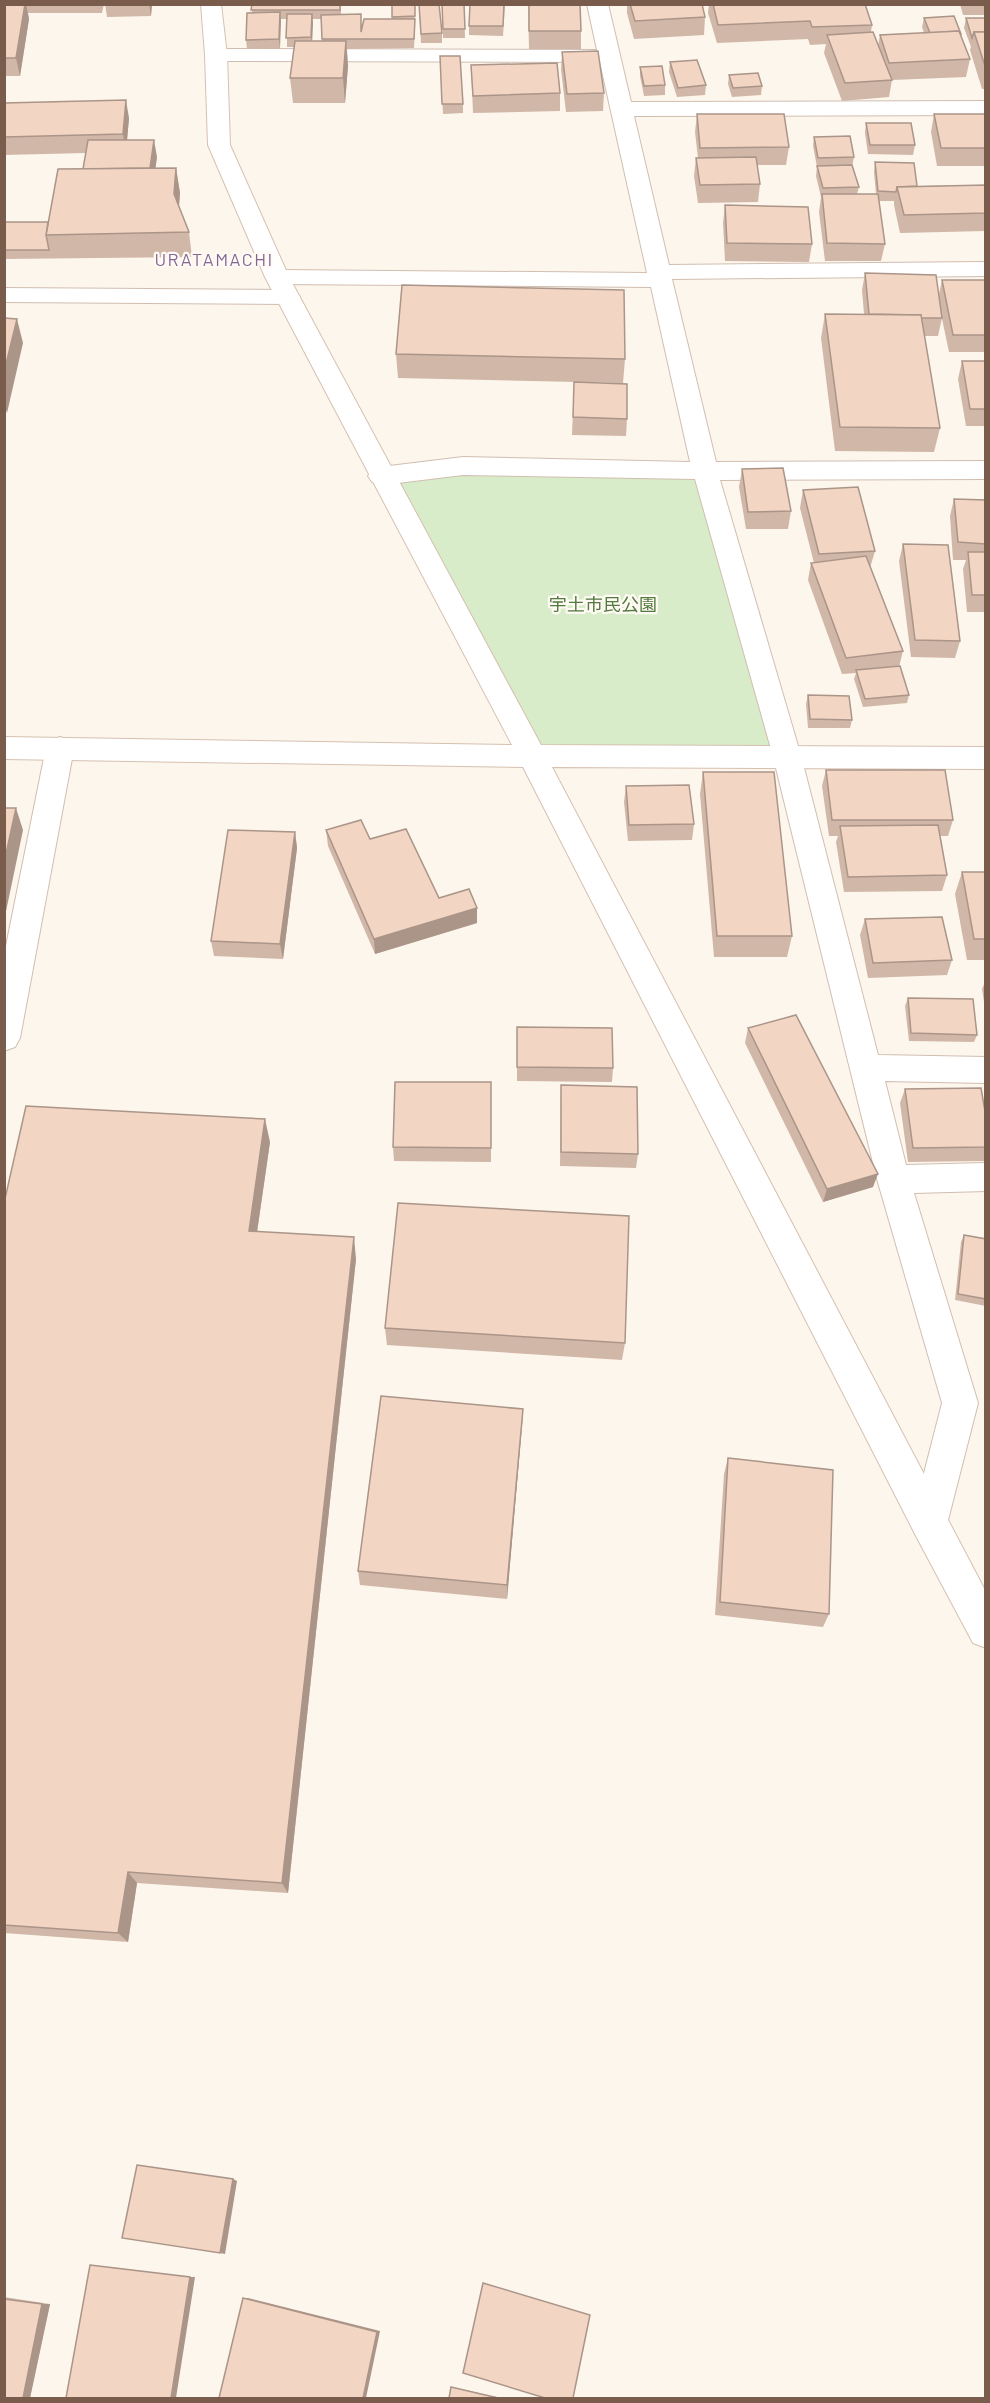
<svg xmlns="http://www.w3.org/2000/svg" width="990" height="2403" font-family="Barlow,'Noto Sans JP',sans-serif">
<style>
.green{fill:#d8ecc9}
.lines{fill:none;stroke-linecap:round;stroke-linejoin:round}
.street-casing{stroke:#d1beb0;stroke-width:2}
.secondary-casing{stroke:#d6c0b0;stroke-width:2}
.street{fill:#fff;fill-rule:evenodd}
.secondary{fill:#fff;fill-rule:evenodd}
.wall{fill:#d1b7a8;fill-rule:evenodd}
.shaded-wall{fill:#aa9588}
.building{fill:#f3d5c3;stroke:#aa9588;stroke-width:1.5}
.labels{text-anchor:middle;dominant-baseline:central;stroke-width:4.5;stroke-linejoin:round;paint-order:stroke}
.far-quarter-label{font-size:18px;letter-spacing:1.5px;fill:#846695;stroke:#fffaf3}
.park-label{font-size:18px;fill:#537a41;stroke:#fffaf3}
</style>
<rect width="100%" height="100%" fill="#fdf6ec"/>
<polygon class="green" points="463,466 705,471 787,756 532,756 381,476"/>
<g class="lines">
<g class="street-casing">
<g id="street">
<polygon points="587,4 608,4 631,102 986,101 986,115 634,116 669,265 986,262 986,276 672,279 716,462 986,461 986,479 720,480 801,756 878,1055 986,1057 986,1083 885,1081 906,1165 986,1163 986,1191 914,1193 978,1403 947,1524 942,1536 929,1541 916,1536 911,1524 942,1403 877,1179 773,756 695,479 463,475 381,485 372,482 368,476 372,470 381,467 463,457 690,462 651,287 277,284 269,282 265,277 269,272 277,270 647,273 600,62 216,61 208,60 205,55 208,50 216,49 597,50"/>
<polygon points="4,288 288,290 296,292 300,297 296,302 288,304 4,302"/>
<polygon points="60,737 70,741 74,748 20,1038 15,1047 4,1051 4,956 46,748 50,741"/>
</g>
</g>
<g class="secondary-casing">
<polygon id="secondary" points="201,4 221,4 227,55 230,145 289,277 541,745 986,747 986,769 552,767 986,1592 986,1648 973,1643 916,1536 523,767 4,759 4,737 512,745 265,277 208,145 205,55"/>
</g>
<use href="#street" class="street"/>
<use href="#secondary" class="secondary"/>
</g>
<g class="wall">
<polygon points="4,4 104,4 102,13 28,13 29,19 20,76 4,76"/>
<polygon points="105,4 152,4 151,16 107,17"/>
<path d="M252,4H341V15L362,32L392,19V4H415V28L414,48L347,49L348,66L345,103H293L290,78L294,47H287V19H280V49H247L246,40L252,13ZM312,19H321L322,41H312Z"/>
<polygon points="419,4 442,33 442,43 421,43"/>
<polygon points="442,4 464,4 465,38 443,38"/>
<polygon points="505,4 503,36 469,35 469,26"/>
<polygon points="528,4 581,31 581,49 529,49"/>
<polygon points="627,4 702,4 705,17 704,35 634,39 627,13"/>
<polygon points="709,4 865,4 872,25 871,32 878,46 880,35 924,33 922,27 924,18 961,34 961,36 970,59 966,77 892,80 889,97 842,101 824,53 826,44 810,45 808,39 717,43 708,13"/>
<polygon points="960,4 986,4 986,15 963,15"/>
<polygon points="966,18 986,18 986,89 982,89 970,50 971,47 964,28"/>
<polygon points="562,52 604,93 603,111 566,112 561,70"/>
<polygon points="440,56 463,104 463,113 443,114"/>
<polygon points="670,62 706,85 705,95 677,97 669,72"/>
<polygon points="471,65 560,93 560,111 473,113"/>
<polygon points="640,67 665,85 665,95 644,96 640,76"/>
<polygon points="729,75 762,86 761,95 732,97 728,84"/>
<polygon points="4,103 129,118 127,140 157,157 155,168 176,168 180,193 179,206 189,232 192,257 4,259 4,222 48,222 83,169 86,153 4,155"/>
<polygon points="697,114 789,147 786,165 757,165 760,184 758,202 698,203 694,176 696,158 698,158 695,132"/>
<polygon points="934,114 986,114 986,166 937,166 931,132"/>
<polygon points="866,123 915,145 913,155 868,154 865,133"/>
<polygon points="814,137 854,157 852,167 859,187 857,194 876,194 874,172 875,162 917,186 986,185 986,231 900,233 894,205 894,201 879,201 885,244 881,261 825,261 819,212 821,197 816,176 817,167 813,146"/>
<polygon points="725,205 812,244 809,262 725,261 723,223"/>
<polygon points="865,273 939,294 942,280 986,280 986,352 949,352 941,314 942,318 938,336 924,336 940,428 934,452 835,451 821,338 825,314 864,314 862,290"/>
<polygon points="396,354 625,359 623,383 398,378"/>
<polygon points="962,361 986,361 986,426 966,426 958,379"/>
<polygon points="574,382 627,419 626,436 572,435"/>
<polygon points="742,469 791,511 788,529 746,529 739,487"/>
<polygon points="803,490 875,551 870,568 903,651 899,667 909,695 907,703 863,707 854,679 856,673 842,674 808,580 811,563 814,563 800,508"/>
<polygon points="954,499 986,500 986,612 967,612 963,569 966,560 953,560 950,516"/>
<polygon points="903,544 960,641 955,658 911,657 899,561"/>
<polygon points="808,695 852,720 850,728 808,728 806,704"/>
<polygon points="826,770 953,820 948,836 940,836 947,875 942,891 844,892 836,842 838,836 829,836 822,786"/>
<polygon points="703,772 792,936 787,957 714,957 700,794"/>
<polygon points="626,786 694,824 692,840 628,841 624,802"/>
<polygon points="326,830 370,839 439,898 477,908 477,923 375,954 328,846"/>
<polygon points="295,832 297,848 283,959 214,956 211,941"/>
<polygon points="962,872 986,872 986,960 967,960 955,894"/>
<polygon points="865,919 952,960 947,975 868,978 860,935"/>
<polygon points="986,980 986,1015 982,989"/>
<polygon points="908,998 977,1035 974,1042 909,1041 905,1006"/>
<polygon points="517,1027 613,1068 612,1082 517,1081"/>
<polygon points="748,1028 873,1187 823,1202 745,1043"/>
<polygon points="491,1082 491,1162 394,1161 393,1147"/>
<polygon points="561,1085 638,1154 636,1168 560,1166"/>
<polygon points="905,1089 986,1117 986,1159 985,1161 908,1162 900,1103"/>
<polygon points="270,1142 257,1232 356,1259 288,1893 137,1883 128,1942 4,1933 4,1203"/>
<polygon points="964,1235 986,1239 986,1306 955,1300 961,1242"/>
<polygon points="385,1328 625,1343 622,1360 387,1345"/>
<polygon points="523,1409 522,1425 507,1599 360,1585 358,1571"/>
<polygon points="728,1458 829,1614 823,1627 715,1615 724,1474"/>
<polygon points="4,2297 50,2304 30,2398 4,2398"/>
<polygon points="451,2387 502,2398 449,2398"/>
</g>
<g class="shaded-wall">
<polygon points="25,4 26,4 29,19 20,76 16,58"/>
<polygon points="149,4 152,4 151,16"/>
<polygon points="280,12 281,21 280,49 279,39"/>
<polygon points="312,14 313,23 312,47 311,37"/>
<polygon points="346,41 348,66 345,103 343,78"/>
<polygon points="126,100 129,118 126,152 123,134"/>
<polygon points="154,140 157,157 153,187 150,169"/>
<polygon points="176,168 180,193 178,218 174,194"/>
<polygon points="17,319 23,343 7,413 4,405 4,372"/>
<polygon points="16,808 23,830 4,921 4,863"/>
<polygon points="295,832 297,848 283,959 280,944"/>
<polygon points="477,908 477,923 375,954 374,939"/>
<polygon points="265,1119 270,1142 254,1253 249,1231"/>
<polygon points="878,1174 873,1187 823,1202 827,1189"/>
<polygon points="354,1237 356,1259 288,1893 282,1883"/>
<polygon points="523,1409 522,1425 507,1599 507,1585"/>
<polygon points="128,1872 137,1883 128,1942 118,1933"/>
<polygon points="233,2179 237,2181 225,2254 220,2253"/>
<polygon points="190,2277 195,2277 176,2398 171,2398"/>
<polygon points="243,2298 248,2298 380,2331 366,2398 363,2398"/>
<polygon points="42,2304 50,2304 30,2398 23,2398"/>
</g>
<g class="building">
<polygon points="4,4 25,4 16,58 4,58"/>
<polygon points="252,4 340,4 340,10 251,10"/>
<polygon points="392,4 415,4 415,16 392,17"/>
<polygon points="419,4 439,4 442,33 421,34"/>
<polygon points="442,4 464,4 465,29 443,29"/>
<polygon points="470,4 504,4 503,26 469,26"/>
<polygon points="529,4 580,4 581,31 529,31"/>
<polygon points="630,4 702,4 705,17 635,21"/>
<polygon points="713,4 865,4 872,25 812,27 810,21 718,25"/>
<polygon points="280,12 279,39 246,40 247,13"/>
<polygon points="287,14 312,14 311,37 286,38"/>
<polygon points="361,14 361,32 364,19 415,19 414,39 322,39 321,15"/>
<polygon points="954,16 961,34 960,34 959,31 930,33 924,18"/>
<polygon points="966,18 986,18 986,32 974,32 972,38"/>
<polygon points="959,31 970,59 889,63 880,35"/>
<polygon points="873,32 892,80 845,83 827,35"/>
<polygon points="974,32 986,32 986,69"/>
<polygon points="295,41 346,41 343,78 290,78"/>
<polygon points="598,51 604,93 567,94 562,52"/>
<polygon points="440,56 460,56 463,104 442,104"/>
<polygon points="697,60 706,85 678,88 670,62"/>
<polygon points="557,63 560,93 473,96 471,65"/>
<polygon points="662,66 665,85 644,86 640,67"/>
<polygon points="758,73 762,86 733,88 729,75"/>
<polygon points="126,100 123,134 4,137 4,103"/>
<polygon points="697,114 784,114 789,147 700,148"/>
<polygon points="934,114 986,114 986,148 941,148"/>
<polygon points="866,123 911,123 915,145 870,145"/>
<polygon points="850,136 854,157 818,158 814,137"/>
<polygon points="88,140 154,140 150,168 83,169"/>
<polygon points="756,157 760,184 700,185 696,158"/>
<polygon points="875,162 914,163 917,186 897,187 896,192 878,191"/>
<polygon points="852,165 859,187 823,188 817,166"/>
<polygon points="176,168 174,194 189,232 46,235 58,169"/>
<polygon points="986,185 986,213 904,215 897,187"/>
<polygon points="822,194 878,194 885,244 827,243"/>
<polygon points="725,205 808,207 812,244 727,243"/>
<polygon points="4,222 48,222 46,235 49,250 4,250"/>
<polygon points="865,273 936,275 942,318 921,318 921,315 869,314"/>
<polygon points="942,280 986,280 986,335 953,335"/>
<polygon points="402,285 624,290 625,359 396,354"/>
<polygon points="825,314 921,315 940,428 840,427"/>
<polygon points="4,318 17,319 4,372"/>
<polygon points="962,361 986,361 986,409 970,409"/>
<polygon points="574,382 627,384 627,419 573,417"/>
<polygon points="783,468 791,511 748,512 742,469"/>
<polygon points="858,487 875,551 819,554 803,490"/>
<polygon points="954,499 986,500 986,544 958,542"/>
<polygon points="903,544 948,545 960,641 915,640"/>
<polygon points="968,552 986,552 986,595 972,595"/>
<polygon points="866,556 903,651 846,658 811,563"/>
<polygon points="900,666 909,695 865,699 856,670"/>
<polygon points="808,695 849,696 852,720 810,719"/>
<polygon points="826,770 945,770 953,820 832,820"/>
<polygon points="703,772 774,772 792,936 717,936"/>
<polygon points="689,785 694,824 629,825 626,786"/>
<polygon points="4,808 16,808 4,863"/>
<polygon points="361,820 370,839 406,829 439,898 469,889 477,908 374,939 326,830"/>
<polygon points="938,825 947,875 848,877 840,826"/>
<polygon points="228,830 295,832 280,944 211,941"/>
<polygon points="962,872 986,872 986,939 974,939"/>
<polygon points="942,917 952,960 873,963 865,919"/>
<polygon points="908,998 973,999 977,1035 911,1033"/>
<polygon points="796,1015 878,1174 827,1189 748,1028"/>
<polygon points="517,1027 612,1028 613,1068 517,1067"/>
<polygon points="395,1082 491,1082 491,1148 393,1147"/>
<polygon points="561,1085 637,1087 638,1154 561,1152"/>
<polygon points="981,1088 986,1117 986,1147 913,1148 905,1089"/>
<polygon points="26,1106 265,1119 249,1231 354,1237 282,1883 128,1872 118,1933 4,1925 4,1203"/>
<polygon points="398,1203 629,1216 625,1343 385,1328"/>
<polygon points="964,1235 986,1239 986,1299 958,1294"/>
<polygon points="381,1396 523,1409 507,1585 358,1571"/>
<polygon points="728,1458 833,1470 829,1614 720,1602"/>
<polygon points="137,2165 233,2179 220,2253 122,2238"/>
<polygon points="90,2265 190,2277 171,2398 66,2398"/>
<polygon points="483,2283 590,2315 573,2398 545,2398 463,2373"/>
<polygon points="243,2298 377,2332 363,2398 219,2398"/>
<polygon points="4,2299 42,2304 23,2398 4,2398"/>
<polygon points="451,2387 498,2398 449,2398"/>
</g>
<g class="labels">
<g class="far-quarter-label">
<text x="214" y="259">URATAMACHI</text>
</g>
<g class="park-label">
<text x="603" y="604">宇土市民公園</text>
</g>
</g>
<rect width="990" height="2403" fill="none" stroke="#7a5c4d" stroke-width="12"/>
</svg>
